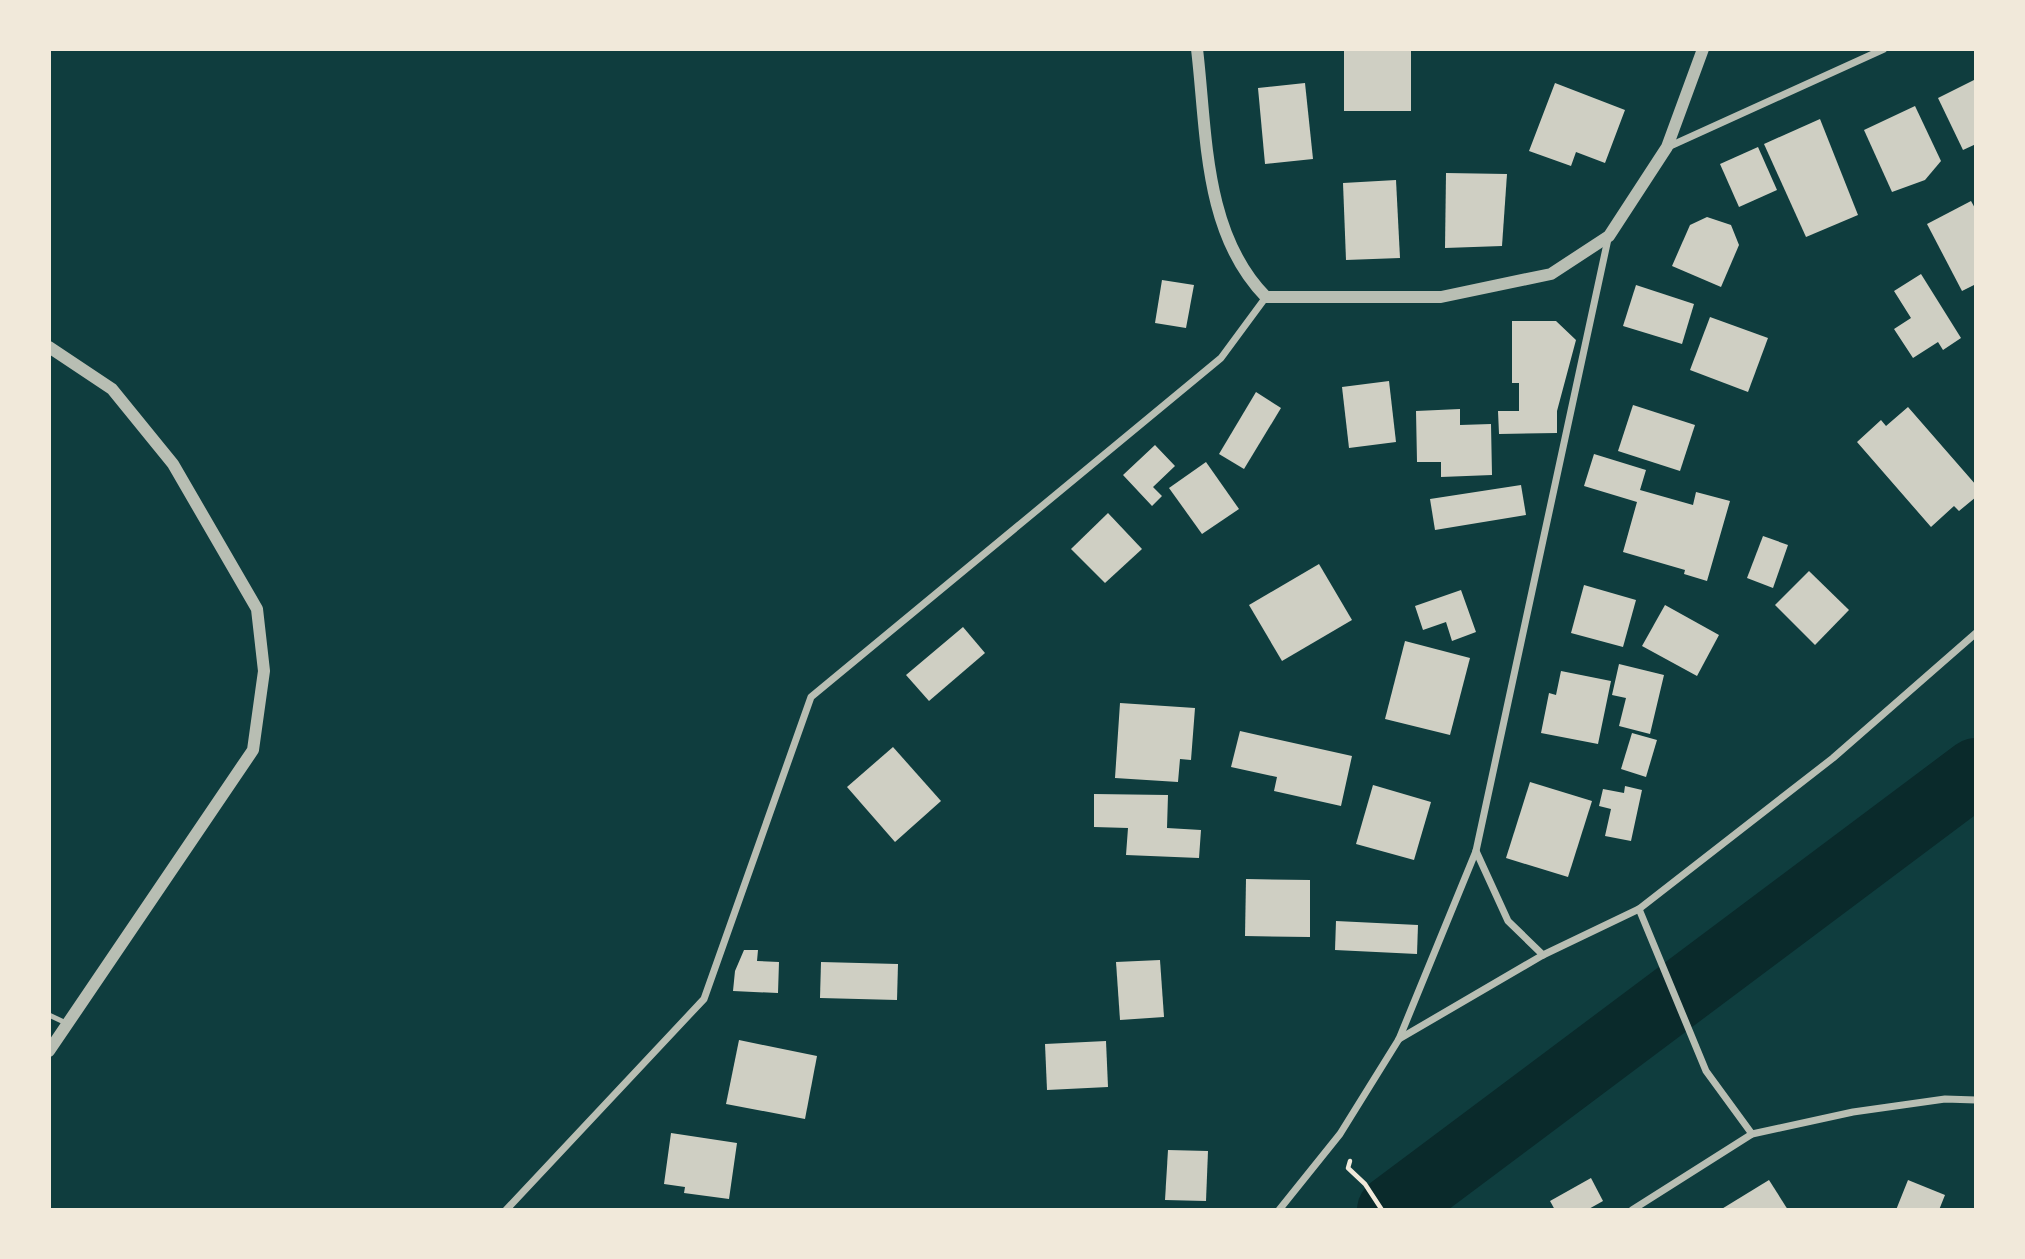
<svg xmlns="http://www.w3.org/2000/svg" width="2025" height="1259" font-family="Manrope,sans-serif">
<style>
.lines{fill:none;stroke-linecap:round;stroke-linejoin:round}
.river{stroke:#0a2a2b;stroke-width:68}
.building{fill:#cfcfc3}
.path{stroke:#f1e9da;stroke-width:4.5}
.service{stroke:#b8beb3;stroke-width:5}
.minor{stroke:#b8beb3;stroke-width:7}
.tertiary{stroke:#b8beb3;stroke-width:12}
</style>
<rect width="100%" height="100%" fill="#0f3d3e"/>
<g class="lines">
<polyline class="river" points="1391,1210 1976,772"/>
</g>
<g class="building">
<rect x="1344" y="49" width="67" height="62"/>
<polygon points="1976,79 1976,144 1963,150 1938,98"/>
<polygon points="1305,83 1313,159 1265,164 1258,88"/>
<polygon points="1555,83 1625,110 1605,163 1576,152 1571,166 1529,151"/>
<polygon points="1915,106 1941,161 1925,180 1892,192 1864,130"/>
<polygon points="1820,119 1858,215 1806,237 1764,144"/>
<polygon points="1758,147 1777,190 1739,207 1720,164"/>
<polygon points="1446,173 1507,174 1502,246 1445,248"/>
<polygon points="1396,180 1400,258 1346,260 1343,183"/>
<polygon points="1971,201 1976,210 1976,284 1962,291 1927,224"/>
<polygon points="1707,217 1731,225 1739,245 1721,287 1672,266 1690,225"/>
<polygon points="1921,274 1961,338 1943,350 1938,342 1913,358 1894,329 1911,318 1894,291"/>
<polygon points="1162,280 1194,285 1186,328 1155,323"/>
<polygon points="1636,285 1694,304 1682,344 1623,326"/>
<polygon points="1710,317 1768,338 1748,392 1690,370"/>
<polygon points="1512,321 1556,321 1576,340 1557,411 1557,433 1499,434 1498,411 1519,411 1519,383 1512,383"/>
<polygon points="1389,381 1396,442 1349,448 1342,387"/>
<polygon points="1256,392 1281,408 1244,469 1219,454"/>
<polygon points="1633,405 1695,425 1680,471 1618,451"/>
<polygon points="1908,407 1976,485 1976,497 1959,511 1954,506 1931,527 1857,442 1881,420 1886,426"/>
<polygon points="1460,409 1460,425 1491,424 1492,475 1441,477 1441,462 1417,462 1416,411"/>
<polygon points="1155,445 1175,466 1153,487 1162,496 1152,506 1123,475"/>
<polygon points="1594,454 1646,470 1640,490 1693,505 1696,492 1730,501 1707,581 1684,574 1685,570 1623,552 1637,502 1584,486"/>
<polygon points="1206,462 1239,509 1202,534 1169,488"/>
<polygon points="1521,485 1526,515 1435,530 1430,499"/>
<polygon points="1108,513 1142,549 1105,583 1071,549"/>
<polygon points="1763,536 1788,545 1773,588 1747,578"/>
<polygon points="1319,564 1352,620 1282,661 1249,605"/>
<polygon points="1809,571 1849,610 1815,645 1775,605"/>
<polygon points="1584,585 1636,600 1623,647 1571,633"/>
<polygon points="1461,590 1476,632 1452,641 1446,622 1423,630 1415,606"/>
<polygon points="1665,605 1719,635 1697,676 1642,646"/>
<polygon points="963,627 985,653 929,701 906,675"/>
<polygon points="1405,641 1470,658 1450,735 1385,719"/>
<polygon points="1619,664 1664,675 1650,734 1619,726 1626,698 1612,695"/>
<polygon points="1561,671 1611,681 1598,744 1541,733 1549,693 1556,695"/>
<polygon points="1120,703 1195,708 1191,760 1180,759 1178,782 1115,778"/>
<polygon points="1240,731 1352,756 1341,806 1274,791 1277,777 1231,767"/>
<polygon points="1632,733 1657,740 1646,777 1621,769"/>
<polygon points="893,747 941,801 895,842 847,787"/>
<polygon points="1530,782 1592,801 1568,877 1506,858"/>
<polygon points="1373,785 1431,802 1414,860 1356,844"/>
<polygon points="1625,786 1642,790 1631,841 1605,836 1611,809 1599,806 1603,789 1624,793"/>
<polygon points="1094,794 1168,795 1167,828 1201,830 1199,858 1126,855 1128,828 1094,827"/>
<polygon points="1246,879 1310,880 1310,937 1245,936"/>
<polygon points="1336,921 1418,925 1417,954 1335,950"/>
<polygon points="744,950 758,950 757,961 779,962 778,993 733,991 735,971"/>
<polygon points="1160,960 1164,1017 1120,1020 1116,962"/>
<polygon points="821,962 898,964 897,1000 820,998"/>
<polygon points="739,1040 817,1056 805,1119 726,1104"/>
<polygon points="1106,1041 1108,1087 1047,1090 1045,1044"/>
<polygon points="671,1133 737,1143 729,1199 684,1193 685,1187 664,1184"/>
<polygon points="1168,1150 1208,1151 1206,1201 1165,1200"/>
<polygon points="1591,1178 1603,1201 1587,1210 1555,1210 1550,1201"/>
<polygon points="1769,1180 1788,1210 1720,1210"/>
<polygon points="1908,1180 1945,1195 1939,1210 1896,1210"/>
</g>
<g class="lines">
<polyline class="path" points="1350,1161 1348,1168 1365,1184 1382,1210"/>
<polyline class="service" points="49,1015 66,1023"/>
<g class="minor">
<polyline points="1668,147 1884,49"/>
<polyline points="1476,851 1508,921 1543,955"/>
<polyline points="1639,909 1706,1071 1752,1134"/>
<polyline points="1399,1039 1543,955 1639,909 1833,758 1976,633"/>
<polyline points="506,1210 704,999 811,697 1221,358 1266,297"/>
<polyline points="1279,1210 1340,1134 1399,1039 1476,851 1608,239"/>
<polyline points="1632,1210 1752,1134 1853,1112 1945,1099 1976,1100"/>
</g>
<g class="tertiary">
<path d="M1197,49C1207,133 1203,233 1266,297H1441L1551,274L1609,236L1667,147L1703,49"/>
<polyline points="49,347 112,389 173,464 257,609 264,671 253,750 49,1051"/>
</g>
</g>
<rect width="2025" height="1259" fill="none" stroke="#f1e9da" stroke-width="102"/>
</svg>
